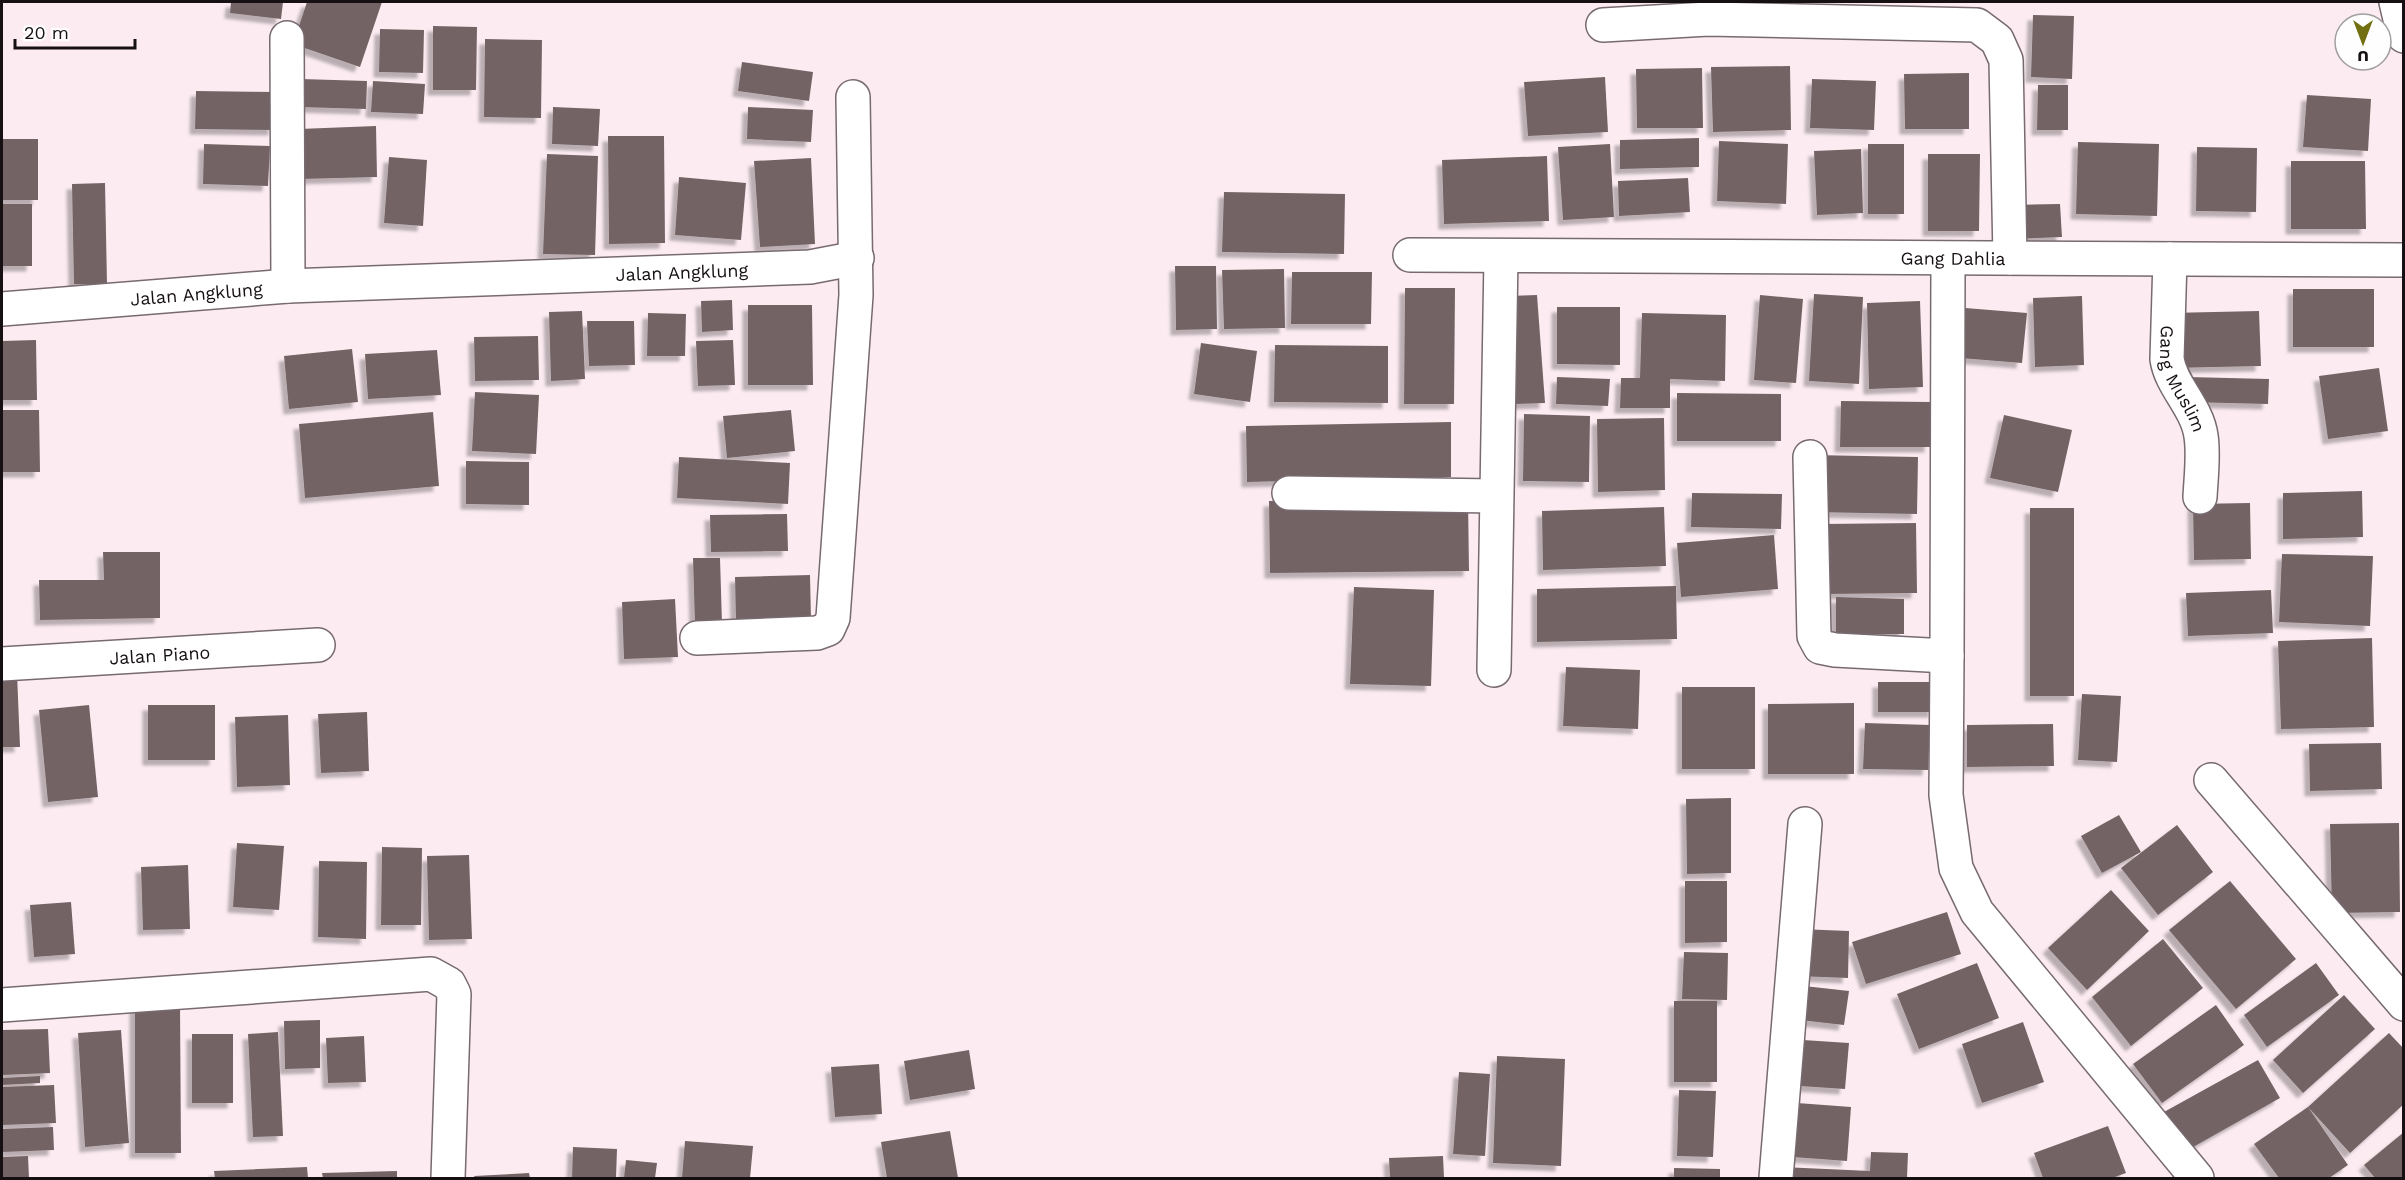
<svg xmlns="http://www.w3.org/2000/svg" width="2405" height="1180" font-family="'Work Sans',sans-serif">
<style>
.building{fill:#736465;filter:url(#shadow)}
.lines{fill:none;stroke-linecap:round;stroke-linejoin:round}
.minor-casing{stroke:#776a70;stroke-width:36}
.minor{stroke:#fff;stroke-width:33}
.labels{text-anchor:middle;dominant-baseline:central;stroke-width:5;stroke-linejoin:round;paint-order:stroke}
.street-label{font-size:18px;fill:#161013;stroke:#fefefe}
</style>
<defs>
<filter id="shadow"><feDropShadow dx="-5.5" dy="5.5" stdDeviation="1.5" flood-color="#0004"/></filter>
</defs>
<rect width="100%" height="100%" fill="#fcecf2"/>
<g class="building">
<polygon points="231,2 283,2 281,19 230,13"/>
<polygon points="307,2 382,2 360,67 293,44"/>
<polygon points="2033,15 2074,16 2072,79 2031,77"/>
<polygon points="433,26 477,27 476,90 433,90"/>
<polygon points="380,29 424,30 423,73 379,72"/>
<polygon points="485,39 542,40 541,118 484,117"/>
<polygon points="742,62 813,72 809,101 738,91"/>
<polygon points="1790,66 1791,130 1713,132 1711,67"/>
<polygon points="1702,68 1703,128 1637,128 1636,69"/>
<polygon points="1969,73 1969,129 1905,129 1904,74"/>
<polygon points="1605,77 1608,132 1528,136 1524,82"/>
<polygon points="301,79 367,81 366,109 300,107"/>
<polygon points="1812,79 1876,81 1874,130 1810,128"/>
<polygon points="373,81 425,84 423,114 371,112"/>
<polygon points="2038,85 2068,85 2068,130 2037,130"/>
<polygon points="196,91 274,92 274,130 195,129"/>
<polygon points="2307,95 2371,99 2368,151 2303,147"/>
<polygon points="553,107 600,109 598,146 552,144"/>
<polygon points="748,107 813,110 811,142 747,139"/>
<polygon points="376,126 377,177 300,179 299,129"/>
<polygon points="608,136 664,136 665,243 609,244"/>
<polygon points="1699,138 1699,167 1620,169 1620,140"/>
<rect x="2" y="139" width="36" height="61"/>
<polygon points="1719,141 1788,144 1786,204 1717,201"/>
<polygon points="2078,142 2159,144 2157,216 2076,214"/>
<polygon points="204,144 270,146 268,186 203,184"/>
<polygon points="1610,144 1614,217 1563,220 1558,147"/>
<rect x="1868" y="144" width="36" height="70"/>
<polygon points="2197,147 2257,148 2256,212 2196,211"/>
<polygon points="1861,149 1863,213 1817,215 1814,151"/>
<polygon points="547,154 598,156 595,255 543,254"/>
<polygon points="1928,154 1980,154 1979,231 1928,231"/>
<polygon points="1547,156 1549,221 1444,224 1442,160"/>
<polygon points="389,157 427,160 423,226 384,223"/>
<polygon points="811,158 815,244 760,247 754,161"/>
<polygon points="2291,161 2365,161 2366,229 2291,229"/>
<polygon points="679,177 746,183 741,240 675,235"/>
<polygon points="1688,178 1690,212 1619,216 1618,181"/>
<polygon points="105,183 107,284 74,284 72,184"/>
<polygon points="1224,192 1345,194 1344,254 1222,252"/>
<rect x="2" y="204" width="30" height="62"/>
<polygon points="2060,204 2062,237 2012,239 2011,205"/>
<polygon points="1175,266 1216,266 1217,329 1176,330"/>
<polygon points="1284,269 1285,328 1224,329 1222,270"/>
<polygon points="1292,272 1372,272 1371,324 1291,324"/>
<polygon points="1405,288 1455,288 1454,404 1404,404"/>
<rect x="2293" y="289" width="81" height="58"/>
<polygon points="1814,294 1863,297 1859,384 1809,381"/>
<polygon points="1537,295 1545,403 1515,404 1508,296"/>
<polygon points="1760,295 1803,299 1796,383 1754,380"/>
<polygon points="2082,296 2084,365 2035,367 2033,298"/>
<polygon points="732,300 733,330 702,332 701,301"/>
<polygon points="1920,301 1923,387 1869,389 1867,303"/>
<polygon points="748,305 812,305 813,385 748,385"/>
<polygon points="1557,307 1620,307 1620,365 1557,364"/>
<polygon points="1953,307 2027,313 2022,363 1948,357"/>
<polygon points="582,311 585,379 551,381 549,312"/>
<polygon points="2259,311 2261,366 2170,368 2169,313"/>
<polygon points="648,313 686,314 685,356 647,356"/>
<polygon points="1642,313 1726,315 1725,381 1670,379 1670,408 1620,408 1621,378 1640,378"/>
<polygon points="587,321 634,321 635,365 589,366"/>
<polygon points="538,336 539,380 475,381 474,337"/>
<polygon points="36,340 37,400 2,400 2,341"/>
<polygon points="733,340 735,385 698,386 696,341"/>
<polygon points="1201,343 1257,351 1250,402 1194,394"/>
<polygon points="1275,345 1388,346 1388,403 1274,402"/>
<polygon points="352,349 358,402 289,409 284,356"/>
<polygon points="437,350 441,395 368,399 365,354"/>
<polygon points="2379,368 2388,431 2328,439 2319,376"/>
<polygon points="1557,377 1610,379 1608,406 1556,404"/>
<polygon points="2188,377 2269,379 2268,404 2188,402"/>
<polygon points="475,392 539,395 536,454 472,451"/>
<polygon points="1677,393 1781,394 1781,441 1677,441"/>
<polygon points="1841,401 1930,402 1930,447 1840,447"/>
<polygon points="2,410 39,410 40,472 2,472"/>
<polygon points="791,410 795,451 727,458 723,416"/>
<polygon points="433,412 439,486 305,498 299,424"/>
<polygon points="1524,414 1590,416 1589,482 1523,481"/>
<polygon points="2004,415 2072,430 2058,492 1990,478"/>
<polygon points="1664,418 1665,490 1598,492 1597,419"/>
<polygon points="1451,422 1451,477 1247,482 1246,426"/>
<polygon points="1812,455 1918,457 1917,514 1812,512"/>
<polygon points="679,457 790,463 788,504 677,498"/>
<polygon points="466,461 529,462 529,505 466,504"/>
<polygon points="2362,491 2363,537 2283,539 2283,493"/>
<polygon points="1692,493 1782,494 1781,529 1691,527"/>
<polygon points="1468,499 1469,571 1270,573 1269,501"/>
<polygon points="2250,503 2251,559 2194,560 2193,504"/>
<polygon points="1664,507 1666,566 1543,570 1542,511"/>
<rect x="2030" y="508" width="44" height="188"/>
<polygon points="787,514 788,551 711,552 710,515"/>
<polygon points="1916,523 1917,593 1823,594 1822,524"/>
<polygon points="1774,535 1778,589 1681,597 1677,543"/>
<polygon points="103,552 160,552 160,618 40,620 39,580 104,580"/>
<polygon points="2282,554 2373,556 2370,626 2279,622"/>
<polygon points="693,558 720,558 722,624 695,625"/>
<polygon points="810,575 811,620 736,622 735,577"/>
<polygon points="1676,586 1677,639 1537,642 1537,589"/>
<polygon points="1354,587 1434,590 1431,686 1350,684"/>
<polygon points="2271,590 2273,633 2188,636 2186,593"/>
<polygon points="1836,597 1904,599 1904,634 1836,634"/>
<polygon points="675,599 678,657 624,659 622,602"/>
<polygon points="2372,638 2374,727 2281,729 2278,641"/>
<polygon points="1566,667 1640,670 1638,729 1563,726"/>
<polygon points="17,673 20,747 2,747 2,674"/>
<rect x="1878" y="682" width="56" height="30"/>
<rect x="1682" y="687" width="73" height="82"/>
<polygon points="2082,694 2121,696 2117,762 2078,760"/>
<polygon points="1854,703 1854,774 1768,774 1768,704"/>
<polygon points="89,705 98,797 48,802 39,710"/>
<rect x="148" y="705" width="67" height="55"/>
<polygon points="367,712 369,771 321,773 318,714"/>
<polygon points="288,715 290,785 237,787 235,717"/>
<polygon points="1865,723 1930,725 1928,770 1863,769"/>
<polygon points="2053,724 2054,766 1967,767 1967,725"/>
<polygon points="2381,743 2382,789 2310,791 2309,744"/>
<polygon points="1731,798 1731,873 1687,874 1686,799"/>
<polygon points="2119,815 2141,852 2102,873 2081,836"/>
<polygon points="2399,823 2400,912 2332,913 2330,824"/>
<polygon points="2177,825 2213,872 2158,915 2121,868"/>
<polygon points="237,843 284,846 279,910 233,907"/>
<polygon points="382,847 422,848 421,925 381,925"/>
<polygon points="469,855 472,939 429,940 427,856"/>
<polygon points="319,861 367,862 366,939 318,937"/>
<polygon points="188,865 190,929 143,930 141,867"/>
<polygon points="1685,881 1727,881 1727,942 1685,943"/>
<polygon points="2230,881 2296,959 2236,1009 2169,930"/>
<polygon points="2111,890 2149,931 2087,990 2048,948"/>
<polygon points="71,902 75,954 34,957 30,905"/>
<polygon points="1947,912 1961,954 1866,984 1852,942"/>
<polygon points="1799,929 1849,931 1848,978 1797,976"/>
<polygon points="2163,939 2203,988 2131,1046 2092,997"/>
<polygon points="1684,952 1728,953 1727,1000 1682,999"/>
<polygon points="1977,963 1999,1018 1919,1049 1897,994"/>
<polygon points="2316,963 2339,995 2267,1047 2244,1015"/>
<polygon points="1804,986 1849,991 1844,1025 1800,1020"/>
<polygon points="2344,995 2375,1029 2303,1093 2273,1060"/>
<rect x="1674" y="1001" width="43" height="81"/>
<polygon points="135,1005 180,1005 181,1153 135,1153"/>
<polygon points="2216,1005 2244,1045 2162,1103 2133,1064"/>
<polygon points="320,1020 320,1068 285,1069 284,1021"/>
<polygon points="2023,1022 2044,1082 1982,1103 1962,1044"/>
<polygon points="48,1029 50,1073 2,1075 2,1030"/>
<polygon points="121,1030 129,1143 85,1147 78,1033"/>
<polygon points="278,1032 283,1136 253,1137 248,1034"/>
<polygon points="2389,1033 2404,1049 2404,1104 2350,1153 2308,1107 2348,1165 2329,1178 2279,1178 2254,1144 2308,1107"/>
<rect x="192" y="1034" width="41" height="69"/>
<polygon points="364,1036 366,1082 328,1083 326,1038"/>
<polygon points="1803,1040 1849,1043 1845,1089 1800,1086"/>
<polygon points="969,1050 975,1089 910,1100 904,1061"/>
<polygon points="1497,1056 1565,1059 1561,1166 1493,1163"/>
<polygon points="2258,1060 2280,1098 2186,1151 2164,1112"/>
<polygon points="879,1064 882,1114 835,1117 831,1067"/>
<polygon points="1459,1072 1490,1074 1485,1156 1453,1154"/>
<polygon points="40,1076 40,1083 2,1085 2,1078"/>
<polygon points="54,1085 56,1123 2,1125 2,1087"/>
<polygon points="1679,1090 1716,1091 1713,1157 1677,1156"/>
<polygon points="1797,1103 1851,1107 1847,1161 1793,1157"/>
<polygon points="2108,1126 2126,1173 2112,1178 2043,1178 2034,1153"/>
<polygon points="53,1127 54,1150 2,1152 2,1129"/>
<polygon points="950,1131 958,1178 887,1178 881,1142"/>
<polygon points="2404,1132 2404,1178 2375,1178 2364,1165"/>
<polygon points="685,1141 753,1146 750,1178 682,1178"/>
<polygon points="573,1147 617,1149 616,1178 572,1178"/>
<polygon points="1871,1152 1908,1153 1907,1178 1782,1178 1782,1167 1870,1171"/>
<polygon points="28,1156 29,1178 2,1178 2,1157"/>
<polygon points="1443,1156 1444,1178 1390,1178 1389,1158"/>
<polygon points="626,1160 657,1163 655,1178 624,1178"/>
<polygon points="307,1167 308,1178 215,1178 214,1171"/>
<polygon points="1674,1168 1720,1169 1720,1178 1674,1178"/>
<polygon points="397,1171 397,1178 323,1178 322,1173"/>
<polygon points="529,1173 530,1178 475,1178 474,1176"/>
</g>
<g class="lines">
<g class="minor-casing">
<g id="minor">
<polyline points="2396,2 2404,36"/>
<polyline points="1603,25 1708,19 1977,25 1997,40 2006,60 2010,258"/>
<polyline points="287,38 288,286"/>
<path id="s1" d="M1410,255L2404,260"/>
<path id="s2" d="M2170,259L2167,359C2171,386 2197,407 2201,436C2204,455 2201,477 2200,497"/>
<path id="s3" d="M2,309L288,286L810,267L857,258"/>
<polyline points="1810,457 1814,636 1820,647 1835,650 1947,656 1948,260"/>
<polyline points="1289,493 1496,496"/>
<polyline points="697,638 817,633 828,629 833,618 856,295 853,97"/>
<polyline points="1947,656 1946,795 1956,868 1977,912 2197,1178"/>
<path id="s4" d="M2,664L318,645"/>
<polyline points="1494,670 1501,257"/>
<polyline points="2211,780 2404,1004"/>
<polyline points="2,1005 431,974 449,984 454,994 448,1178"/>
<polyline points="1776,1178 1805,824"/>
</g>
</g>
<use href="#minor" class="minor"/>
</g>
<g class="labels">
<g class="street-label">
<text stroke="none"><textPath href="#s1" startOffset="543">Gang Dahlia</textPath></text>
<text stroke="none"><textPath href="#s3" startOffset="681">Jalan Angklung</textPath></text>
<text stroke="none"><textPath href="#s3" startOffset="195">Jalan Angklung</textPath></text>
<text stroke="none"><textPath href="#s2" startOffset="123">Gang Muslim</textPath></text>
<text stroke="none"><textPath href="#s4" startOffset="158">Jalan Piano</textPath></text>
</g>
</g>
<rect width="2405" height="1180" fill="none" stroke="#161013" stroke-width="6"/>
<g transform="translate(2363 42) rotate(180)"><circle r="28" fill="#fefefe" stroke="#a19fa0" stroke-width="1.5"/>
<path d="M0-4.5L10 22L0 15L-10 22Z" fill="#726f11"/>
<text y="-9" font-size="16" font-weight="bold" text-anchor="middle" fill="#161013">U</text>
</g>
<path d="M15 39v9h120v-9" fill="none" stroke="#161013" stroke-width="3"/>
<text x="24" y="39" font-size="18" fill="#161013" stroke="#fefefe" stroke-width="4.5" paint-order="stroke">20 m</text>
</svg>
